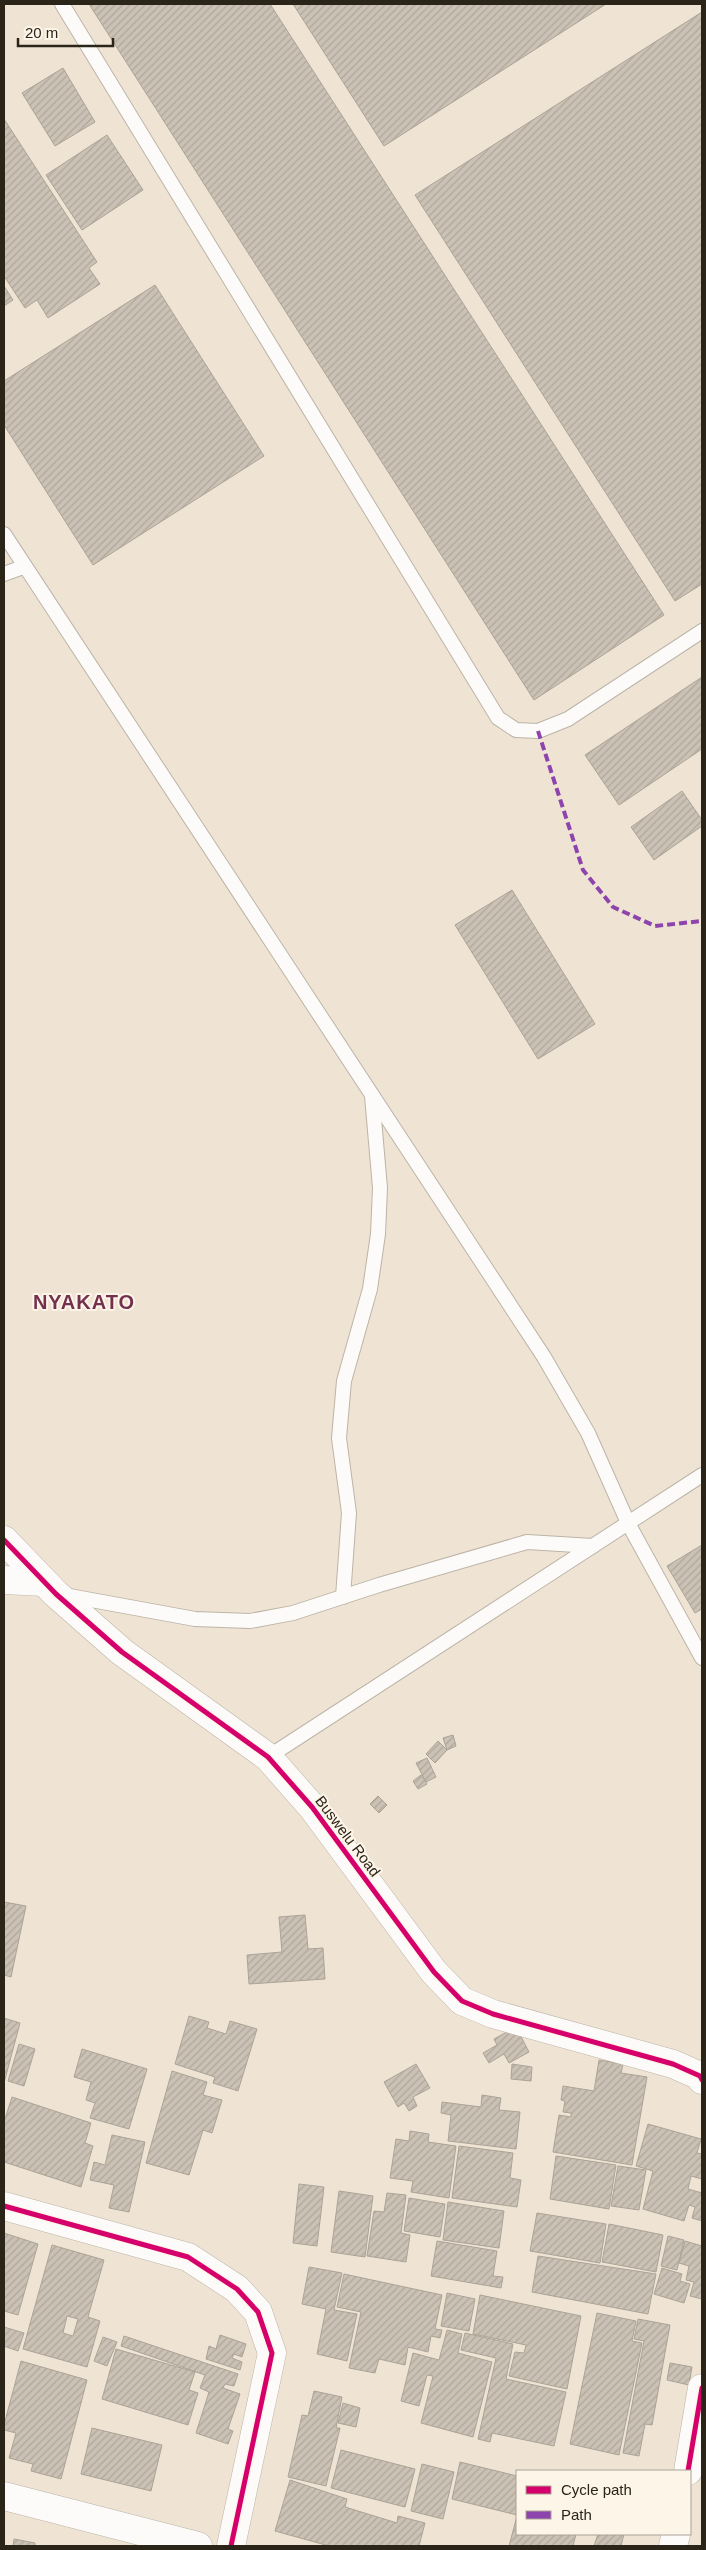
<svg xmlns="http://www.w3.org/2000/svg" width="706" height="2550" font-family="Arial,sans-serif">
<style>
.building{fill:url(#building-hatch);stroke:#aca397;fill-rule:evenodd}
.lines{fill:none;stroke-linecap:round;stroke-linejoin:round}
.lane-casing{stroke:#bcb4a7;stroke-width:16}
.street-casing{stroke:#bcb4a7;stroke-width:29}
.lane{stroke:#fdfbf9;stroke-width:14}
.street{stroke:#fdfbf9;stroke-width:28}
.quiet{stroke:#8e44ad;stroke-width:4;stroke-dasharray:8 4;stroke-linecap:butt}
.cycleway-casing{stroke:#fef5e9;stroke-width:8}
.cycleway{stroke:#d6006c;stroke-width:5}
.labels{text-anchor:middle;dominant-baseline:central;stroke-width:4;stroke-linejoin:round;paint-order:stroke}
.street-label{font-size:15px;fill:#2b2419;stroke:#fef5e9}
.district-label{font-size:20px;font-weight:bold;letter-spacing:1px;fill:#73314e;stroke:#fef5e9}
</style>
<defs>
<pattern id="building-hatch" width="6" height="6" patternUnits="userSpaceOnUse" patternTransform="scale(1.25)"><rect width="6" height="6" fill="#cbc2b5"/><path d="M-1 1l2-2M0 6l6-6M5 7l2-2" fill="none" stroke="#aea79b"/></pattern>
</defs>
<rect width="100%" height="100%" fill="#efe4d4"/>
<g class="building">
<polygon points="89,4 270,4 664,615 534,700"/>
<polygon points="293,4 606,4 384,146"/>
<polygon points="702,12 702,584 675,601 415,195"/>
<polygon points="63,68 95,122 55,146 22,93"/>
<polygon points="4,119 97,262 89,268 100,284 48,318 37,300 25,308 4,276"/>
<polygon points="107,135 143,190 82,230 46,175"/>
<polygon points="155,285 264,456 93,565 4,425 4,381"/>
<polygon points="4,286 13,300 4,306"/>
<polygon points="702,677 702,749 619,805 585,755"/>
<polygon points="682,791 702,820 702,826 654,860 631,827"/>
<polygon points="512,890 595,1024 538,1059 455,925"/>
<polygon points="702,1545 702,1609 695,1613 667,1566"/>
<polygon points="453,1735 456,1746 447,1750 443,1738"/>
<polygon points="438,1741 447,1750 435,1763 426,1754"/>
<polygon points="427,1758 436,1777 426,1782 416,1763"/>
<polygon points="421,1775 427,1784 418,1789 413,1781"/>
<polygon points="378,1796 387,1805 379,1813 370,1804"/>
<polygon points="4,1902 26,1906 11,1977 4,1975"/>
<polygon points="305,1915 308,1949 323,1948 325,1979 249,1984 247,1955 282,1952 279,1917"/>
<polygon points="189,2016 209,2022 207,2028 226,2034 230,2021 257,2029 238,2091 213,2083 215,2077 175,2064"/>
<polygon points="4,2018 20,2023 4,2083"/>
<polygon points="516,2027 529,2052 509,2063 504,2054 489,2063 483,2053 497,2045 494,2039"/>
<polygon points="19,2044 35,2049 24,2086 8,2081"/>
<polygon points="82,2049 147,2069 129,2129 90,2118 95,2103 86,2100 91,2082 74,2077"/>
<polygon points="599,2060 623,2064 621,2073 647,2077 632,2165 553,2152 559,2115 571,2117 571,2113 563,2112 565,2101 561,2100 563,2086 594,2091"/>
<polygon points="416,2064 430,2088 413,2097 417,2106 409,2111 404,2103 398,2107 384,2082"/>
<polygon points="512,2064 532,2067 531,2081 511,2079"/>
<polygon points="172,2071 207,2082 203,2095 222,2100 212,2133 203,2130 189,2175 146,2163"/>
<polygon points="482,2095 501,2098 499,2110 520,2112 516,2149 448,2141 451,2115 441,2113 442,2102 481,2107"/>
<polygon points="12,2097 91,2123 85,2143 93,2146 81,2187 4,2162 4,2122"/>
<polygon points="648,2124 701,2139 697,2153 702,2154 702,2179 691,2176 688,2189 702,2193 702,2221 692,2218 695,2207 689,2205 684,2221 643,2209 653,2171 636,2166"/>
<polygon points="410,2131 429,2134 428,2142 456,2146 449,2198 411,2192 413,2181 390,2178 396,2139 409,2141"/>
<polygon points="112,2135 145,2142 129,2212 109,2208 114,2185 90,2180 94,2162 105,2165"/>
<polygon points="459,2146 513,2153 510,2178 521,2180 517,2207 452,2198"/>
<polygon points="556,2156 616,2165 609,2209 550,2199"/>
<polygon points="618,2166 646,2170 639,2210 611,2206"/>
<polygon points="299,2184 324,2187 317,2246 293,2243"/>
<polygon points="339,2191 373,2196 365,2257 331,2252"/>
<polygon points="387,2193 406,2195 401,2233 410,2235 406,2262 367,2256 374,2211 384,2212"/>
<polygon points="409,2198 445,2204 440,2237 404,2231"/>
<polygon points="448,2202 504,2211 499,2248 443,2240"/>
<polygon points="537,2213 606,2224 600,2263 530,2251"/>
<polygon points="609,2224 663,2235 656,2272 602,2262"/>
<polygon points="4,2233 38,2244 18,2315 4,2311"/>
<polygon points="668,2236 684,2240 677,2270 661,2266"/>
<polygon points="437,2241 497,2251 493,2276 503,2277 501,2288 431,2276"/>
<polygon points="685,2241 702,2246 702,2299 690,2296 694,2282 686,2280 689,2266 679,2263"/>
<path d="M52,2245L104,2260L88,2317L100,2321L87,2367L23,2349ZM67,2316L78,2319L73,2336L63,2333Z"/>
<polygon points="538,2256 656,2274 648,2314 532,2292"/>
<polygon points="309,2267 342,2273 334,2310 357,2314 347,2361 317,2354 326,2309 302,2304"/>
<polygon points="662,2268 682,2274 680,2281 690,2284 684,2303 654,2294"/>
<polygon points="344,2274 442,2295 435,2329 442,2330 440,2338 431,2336 428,2352 408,2347 405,2365 379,2359 375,2373 349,2368 361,2312 337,2307"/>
<polygon points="447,2293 475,2299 469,2331 441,2326"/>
<polygon points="480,2295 581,2316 567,2389 509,2376 515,2352 524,2353 526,2345 473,2334"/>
<polygon points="597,2313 636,2321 632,2341 642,2343 619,2455 570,2444"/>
<polygon points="638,2319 670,2325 652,2425 645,2424 639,2456 623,2453 644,2341 634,2339"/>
<polygon points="4,2327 24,2333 18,2351 4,2346"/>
<polygon points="447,2330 462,2334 458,2353 492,2362 473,2437 421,2423 433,2376 427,2375 419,2406 401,2401 413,2353 439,2360"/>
<polygon points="465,2333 513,2344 506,2379 566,2392 554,2446 492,2433 490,2442 478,2439 496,2358 461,2350"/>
<polygon points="220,2335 246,2344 242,2357 234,2354 232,2358 242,2362 240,2370 206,2359 209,2346 216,2349"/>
<polygon points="124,2336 238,2374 234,2386 225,2384 223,2388 240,2394 228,2429 233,2431 228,2444 196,2433 209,2392 200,2388 205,2375 121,2346"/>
<polygon points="103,2337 117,2342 107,2366 94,2361"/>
<polygon points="116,2349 195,2372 189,2390 198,2393 188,2425 102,2399"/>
<polygon points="21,2361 87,2380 61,2479 31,2471 33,2464 9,2458 16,2433 4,2430 4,2425"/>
<polygon points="670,2363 692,2367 689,2385 667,2380"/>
<polygon points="314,2391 342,2397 336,2428 340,2428 326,2486 288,2477 302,2415 308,2416"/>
<polygon points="343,2403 360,2408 356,2427 338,2423"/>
<polygon points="92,2428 162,2445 151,2491 81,2474"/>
<polygon points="341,2450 415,2469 405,2507 331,2488"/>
<polygon points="460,2462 517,2476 517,2515 452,2499"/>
<polygon points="422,2464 454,2472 443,2519 411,2511"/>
<polygon points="290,2480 347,2499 345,2507 397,2523 398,2516 425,2523 419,2546 329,2546 275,2531"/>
<polygon points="517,2516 517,2534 576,2534 573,2546 509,2546"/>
<polygon points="598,2534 624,2534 621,2546 594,2546"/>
<polygon points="14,2539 35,2543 35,2546 13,2546"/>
</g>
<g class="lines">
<g class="lane-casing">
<g id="lane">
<polyline points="62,4 498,718 516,730 538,731 568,719 702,631"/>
<polyline points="4,534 544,1357 588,1433 629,1525 702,1658"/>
<polyline points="4,574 23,567"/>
<polyline points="64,1595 195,1619 250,1621 293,1613 379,1585 527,1542 593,1546"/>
<polyline points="343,1597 349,1513 339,1438 344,1381 370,1289 378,1234 380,1188 372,1096"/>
<polyline points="268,1757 702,1475"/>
</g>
</g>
<g class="street-casing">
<g id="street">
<polyline points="4,1540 56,1594 122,1652 268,1757 312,1807 434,1972 462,2001 493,2014 673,2064 700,2076 702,2080"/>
<polyline points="4,1580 44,1582"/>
<polyline points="4,2206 188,2257 237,2289 258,2312 272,2353 231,2546"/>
<polyline points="688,2471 702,2388"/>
<polyline points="4,2496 198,2546"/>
<polyline points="673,2546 676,2534"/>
</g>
</g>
<use href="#lane" class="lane"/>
<use href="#street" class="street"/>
<polyline class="quiet" points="538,731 583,870 613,907 655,926 702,921"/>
<g class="cycleway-casing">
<g id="cycleway">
<polyline points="4,1540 56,1594 122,1652 268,1757 312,1807 434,1972 462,2001 493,2014 673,2064 700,2076 702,2080"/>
<polyline points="4,2206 188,2257 237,2289 258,2312 272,2353 231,2546"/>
<polyline points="688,2471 702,2388"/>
</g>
</g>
<use href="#cycleway" class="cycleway"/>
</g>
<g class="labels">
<g class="street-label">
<text transform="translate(348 1836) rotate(53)">Buswelu Road</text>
</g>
<g class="district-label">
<text x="84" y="1302">NYAKATO</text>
</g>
</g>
<rect width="706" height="2550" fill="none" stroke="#2b2419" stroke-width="10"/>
<rect x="516" y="2470" width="175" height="65" fill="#fef5e9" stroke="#aaa196"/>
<rect x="526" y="2486" width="25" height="8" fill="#d6006c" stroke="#aaa196"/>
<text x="561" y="2495" font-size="15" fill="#2b2419">Cycle path</text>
<rect x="526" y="2511" width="25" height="8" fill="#8e44ad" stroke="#aaa196"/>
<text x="561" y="2520" font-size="15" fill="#2b2419">Path</text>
<path d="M18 38v8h95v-8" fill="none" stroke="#2b2419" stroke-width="2.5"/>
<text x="25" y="38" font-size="15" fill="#2b2419" stroke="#fef5e9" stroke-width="4" paint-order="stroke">20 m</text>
</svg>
